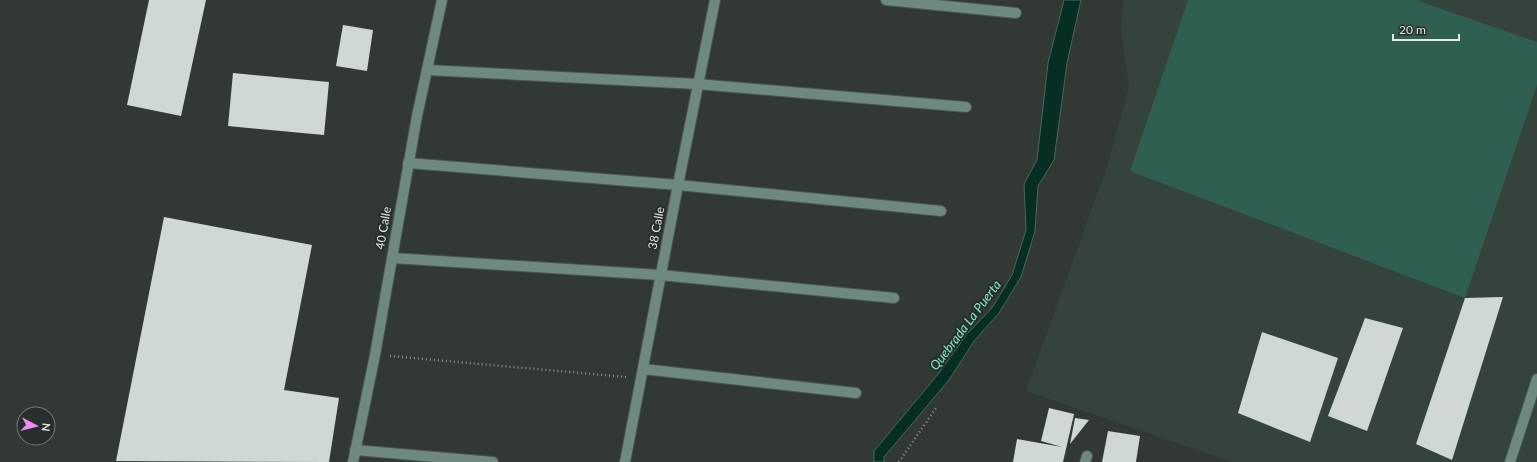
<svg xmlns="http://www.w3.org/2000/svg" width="1537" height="462" font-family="Lato,sans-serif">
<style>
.built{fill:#34433e}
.green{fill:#2e5f52}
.water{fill:#072e25;stroke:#49665f}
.building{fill:#cfd8d5}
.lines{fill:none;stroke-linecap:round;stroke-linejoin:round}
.minor-casing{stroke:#4d5452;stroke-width:12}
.path{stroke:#8b918f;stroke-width:2.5;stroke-dasharray:1 3;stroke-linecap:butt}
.minor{stroke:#6d8981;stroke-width:10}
.labels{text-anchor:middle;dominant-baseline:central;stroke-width:4;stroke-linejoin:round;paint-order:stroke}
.street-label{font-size:12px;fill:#e2e7e5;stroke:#272e2c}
.water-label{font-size:13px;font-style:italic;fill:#81e9ce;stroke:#272e2c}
</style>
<rect width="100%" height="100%" fill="#313836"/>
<polygon class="built" points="1123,0 1537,0 1537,462 1232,462 1026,391 1108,164 1129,86 1121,32"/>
<polygon class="green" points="1188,0 1416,0 1537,42 1537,85 1465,298 1130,171"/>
<polygon class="water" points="1064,0 1081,0 1067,63 1054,160 1038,186 1035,231 1021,277 999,313 974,341 949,380 884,457 884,462 874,462 874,451 939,373 967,334 992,308 1012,275 1026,230 1024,184 1037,160 1048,63"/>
<g class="building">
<polygon points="149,0 206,0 181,116 127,105"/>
<polygon points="343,25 373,30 367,71 336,66"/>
<polygon points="233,73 329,82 324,135 228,126"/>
<polygon points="164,217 312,245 284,390 339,398 329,462 116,461"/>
<polygon points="1503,297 1452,460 1416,444 1465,298"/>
<polygon points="1365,318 1403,328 1367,431 1328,416"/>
<polygon points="1262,332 1338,358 1310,442 1238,413"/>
<polygon points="1049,408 1074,414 1063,462 1013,462 1017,439 1062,447 1041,441"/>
<polygon points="1075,418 1089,420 1070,444"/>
<polygon points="1108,431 1140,436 1136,462 1102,462"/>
</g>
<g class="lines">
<g class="minor-casing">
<g id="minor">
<polyline points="886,0 1016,13"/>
<polyline points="427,70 697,84 966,107"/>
<polyline points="408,163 678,185 941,211"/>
<polyline points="392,258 660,275 894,298"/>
<polyline points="643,369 856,393"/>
<polyline points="355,450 493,462"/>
<polyline points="353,462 375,355 417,116 442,0"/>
<polyline points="625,462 678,185 715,0"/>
<polyline points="1085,462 1087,456"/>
<polyline points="1510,462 1537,379"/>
</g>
</g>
<g class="path">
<polyline points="390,356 626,377"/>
<polyline points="899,462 936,408"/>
</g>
<use href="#minor" class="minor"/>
</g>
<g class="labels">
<g class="street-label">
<text transform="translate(383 228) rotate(-80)">40 Calle</text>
<text transform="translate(656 228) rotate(-79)">38 Calle</text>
</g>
<g class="water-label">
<text transform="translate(965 325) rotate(-53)">Quebrada La Puerta</text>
</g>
</g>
<g transform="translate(36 426) rotate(97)"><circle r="19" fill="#272e2c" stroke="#727876"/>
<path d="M0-3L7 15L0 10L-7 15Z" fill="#ef8bf7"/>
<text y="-6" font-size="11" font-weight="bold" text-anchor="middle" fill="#e2e7e5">N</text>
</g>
<path d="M1393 34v6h66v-6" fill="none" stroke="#e2e7e5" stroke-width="2"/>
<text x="1399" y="34" font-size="12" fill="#e2e7e5" stroke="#272e2c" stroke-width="3" paint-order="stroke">20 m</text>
</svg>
